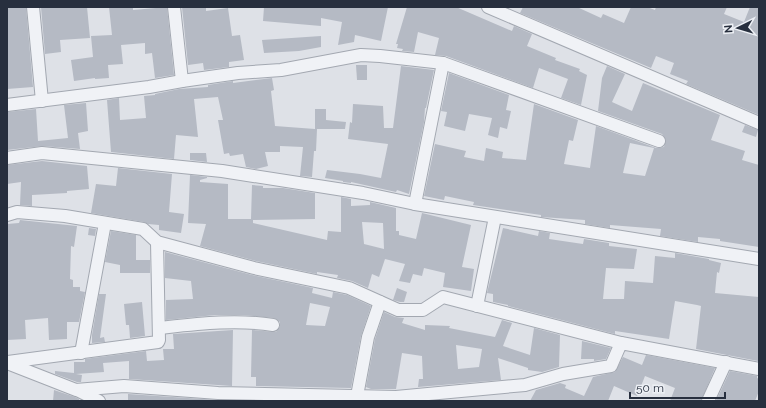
<svg xmlns="http://www.w3.org/2000/svg" width="766" height="408" font-family="Raleway,sans-serif">
<style>
.building{fill:#b5bac4;fill-rule:evenodd}
.lines{fill:none;stroke-linecap:round;stroke-linejoin:round}
.minor-casing{stroke:#a3a8b1;stroke-width:14}
.minor{stroke:#f0f2f6;stroke-width:12}
</style>
<rect width="100%" height="100%" fill="#dee1e7"/>
<g class="building">
<polygon points="7,7 26,7 33,87 7,89"/>
<polygon points="41,7 87,7 90,38 60,40 61,52 45,54"/>
<polygon points="109,7 133,7 133,10 167,7 174,75 155,78 152,53 145,54 145,43 121,45 123,64 108,65 109,78 95,79 95,78 74,81 71,60 93,57 91,36 112,35"/>
<polygon points="182,7 206,7 206,11 228,8 232,36 240,35 244,60 229,62 229,67 204,70 203,63 188,65"/>
<polygon points="264,7 388,7 381,41 355,35 354,42 338,45 342,22 321,18 321,26 263,21"/>
<polygon points="407,7 456,7 512,31 514,26 532,34 527,46 556,58 555,60 580,69 579,71 587,75 581,105 561,98 568,79 539,68 533,88 446,56 435,55 439,38 418,32 414,52 402,51 403,49 397,48 398,44 396,44"/>
<polygon points="523,7 577,7 601,18 603,14 624,23 631,7 647,7 655,10 656,7 727,7 724,14 744,22 750,7 759,7 759,115 686,84 688,81 670,74 674,63 656,56 651,68 520,13"/>
<polygon points="321,36 321,47 299,51 264,53 262,40"/>
<polygon points="356,65 367,65 367,80 357,80"/>
<polygon points="401,66 434,70 426,108 425,108 424,122 409,194 397,190 396,192 351,182 351,183 343,182 343,181 325,178 327,170 360,174 381,178 388,144 348,139 350,122 352,123 353,104 383,106 384,128 393,128"/>
<path d="M607,66L625,74L612,102L632,111L643,83L720,115L711,140L745,151L742,160L759,165V247L720,241V239L698,237V242L660,236L661,229L610,225V228L585,224V220L541,217V215L473,205L474,202L445,196L444,200L424,196L435,144L466,151L464,157L484,161L486,148L503,152L502,158L526,160L534,104L578,120L573,141L569,140L564,164L590,168L596,126L656,148L664,147L666,140L662,134L598,111L602,78ZM630,143L654,148L645,176L623,173Z"/>
<polygon points="449,73 509,95 506,110 511,111 507,129 500,127 498,138 488,135 492,118 469,114 465,131 444,126 447,112 441,111"/>
<polygon points="272,78 274,90 271,91 275,126 315,129 315,109 326,109 326,120 346,122 345,129 317,129 316,151 314,151 312,177 300,176 303,147 280,146 280,152 265,152 268,166 256,169 246,167 243,154 230,156 229,153 224,154 218,120 223,120 218,97 194,99 198,137 176,135 174,159 111,152 107,100 119,98 120,120 146,118 144,96 155,95 155,94 179,89 208,87 208,85 233,81 233,83"/>
<polygon points="86,103 88,131 78,133 80,149 43,146 7,150 7,112 36,109 38,141 68,138 64,105"/>
<polygon points="745,125 758,130 756,137 742,132"/>
<polygon points="190,153 206,153 207,162 190,160"/>
<polygon points="42,161 87,166 89,189 67,191 67,193 32,195 32,206 20,205 21,182 7,184 7,165"/>
<polygon points="118,168 172,174 169,212 184,214 181,233 159,230 159,225 148,224 144,222 91,213 96,184 116,186"/>
<path d="M190,175L207,177V178L200,180V182L228,184V219H251L252,185L263,186V188H283L315,193V219L253,220V223L327,240L328,231L341,232V197L351,199V206L370,205V202L396,208V231H399V235L416,239L422,213L471,225L462,267L474,269L471,291L443,287L445,273L424,268L422,276L413,274L410,283L399,281L405,264L385,259L379,277L372,274L368,288L352,281L337,278L338,275L317,272V274L256,261L200,246L206,224L188,223ZM362,222L383,223L384,249L364,244Z"/>
<polygon points="20,220 77,226 74,247 71,246 70,279 73,280 73,287 80,287 80,291 85,292 79,322 67,322 67,339 49,340 48,318 25,320 26,339 7,340 7,224 19,223"/>
<polygon points="89,228 96,229 95,236 88,235"/>
<polygon points="503,228 538,236 539,231 550,233 549,239 583,244 584,239 609,243 609,246 637,249 634,269 606,268 603,299 624,299 625,281 653,283 655,256 675,258 675,253 709,259 709,260 721,263 719,273 717,272 715,293 759,297 758,361 696,349 701,306 697,305 675,301 669,339 615,331 615,334 508,306 508,305 493,302 493,294 487,293"/>
<polygon points="111,231 136,235 136,260 150,260 150,273 120,273 120,265 105,262"/>
<path d="M165,252L252,275L313,288L312,293L332,298L333,292L347,295L371,306L361,336L351,388L256,386V377H251L252,330L276,332L280,326V322L274,318L244,315H215L166,320V300L193,299L191,281L165,278ZM310,303L330,307L325,326L306,325Z"/>
<polygon points="397,288 407,292 404,302 400,302 393,300"/>
<polygon points="99,294 106,294 100,338 104,337 105,342 92,343 92,335"/>
<polygon points="142,302 145,336 130,338 129,325 126,325 124,304"/>
<path d="M384,312L395,317L404,318L402,323L425,330V325L450,326L449,328L495,337L502,320L512,323L503,346L530,355L534,328L560,335L559,367L542,372L528,370V368L498,358L501,380L418,387L419,379H423L422,356L402,353L396,389H371L366,387L375,339ZM456,345L482,349L479,367L458,369Z"/>
<polygon points="233,330 232,386 129,379 129,361 103,363 104,372 76,374 82,375 81,382 77,382 55,374 55,371 74,373 74,362 85,362 85,359 146,351 147,361 164,360 163,349 174,349 173,334"/>
<polygon points="582,341 611,348 606,359 594,361 594,359 581,359"/>
<polygon points="646,355 715,368 701,401 670,401 675,388 645,376 637,396 614,386 608,401 530,401 536,390 560,383 566,385 565,388 584,396 593,377 615,372 623,357 642,365"/>
<polygon points="730,371 757,376 757,378 759,379 759,391 755,401 716,401"/>
<polygon points="54,390 75,397 79,399 79,401 53,401"/>
<polygon points="128,394 217,400 232,401 128,401"/>
</g>
<g class="lines">
<g class="minor-casing">
<g id="minor">
<polyline points="33,7 42,101"/>
<polyline points="174,7 182,81"/>
<polyline points="488,7 759,123"/>
<polyline points="7,105 149,87 182,81 238,73 281,70 361,55 380,56 443,63 659,141"/>
<polyline points="7,158 42,153 222,171 363,193 415,204 759,259"/>
<polyline points="415,204 443,63"/>
<polyline points="7,215 17,212 65,216 143,229 157,242 254,268 349,288 398,310 423,310 443,297 621,343"/>
<polyline points="477,306 495,217"/>
<path d="M159,328C196,324 235,319 273,325"/>
<polyline points="81,353 105,223"/>
<polyline points="8,362 158,342 159,340 157,242"/>
<polyline points="7,363 76,390 124,386 218,393 396,397 525,385 563,374 611,366 621,343 759,369"/>
<polyline points="77,390 99,401"/>
<polyline points="357,396 368,337 380,302"/>
<polyline points="708,401 726,362"/>
</g>
</g>
<use href="#minor" class="minor"/>
</g>
<rect width="766" height="408" fill="none" stroke="#272f3e" stroke-width="16"/>
<g transform="translate(738 28) rotate(265)" stroke="#edf0f5" stroke-width="3" paint-order="stroke">
<path d="M0-3L7 15L0 10L-7 15Z" fill="#272f3e"/>
<text y="-6" font-size="11" font-weight="bold" text-anchor="middle" fill="#272f3e">N</text>
</g>
<path d="M630 392v6h95v-6" fill="none" stroke="#272f3e" stroke-width="2"/>
<text x="636" y="392" font-size="12" fill="#272f3e" stroke="#edf0f5" stroke-width="3" paint-order="stroke">50 m</text>
</svg>
